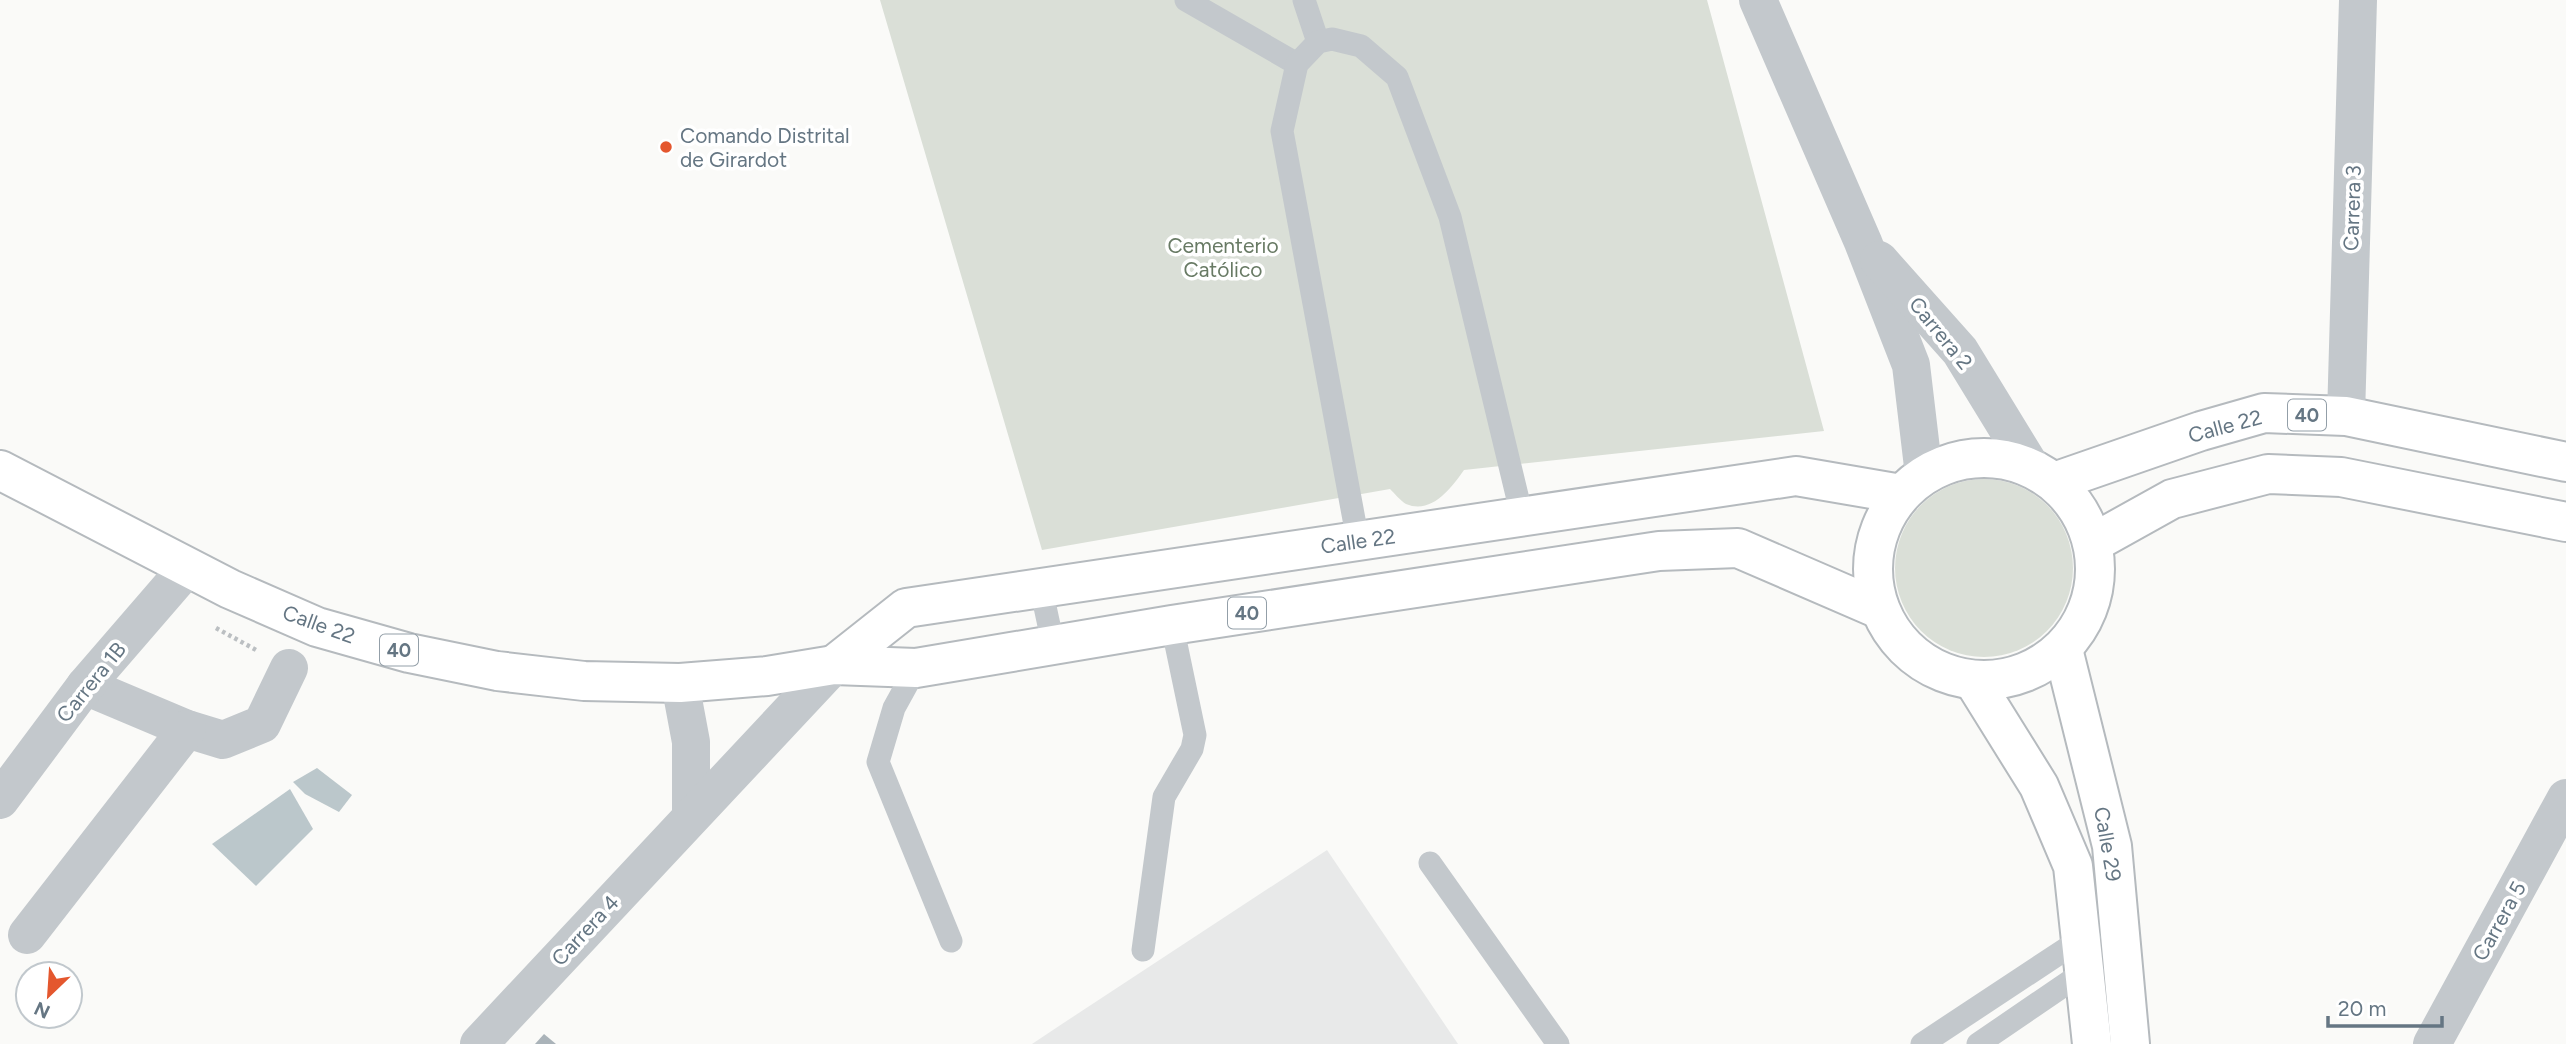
<svg xmlns="http://www.w3.org/2000/svg" width="2566" height="1044" font-family="Figtree,sans-serif">
<style>
.built{fill:#e8e9e9}
.green{fill:#dadfd7}
.water{fill:#bbc7cb}
.building{fill:#aab3b9}
.lines{fill:none;stroke-linecap:round;stroke-linejoin:round}
.primary-casing{stroke:#b5babe;stroke-width:42}
.path{stroke:#bbbfc2;stroke-width:4.5;stroke-dasharray:3.5 3.5;stroke-linecap:butt}
.service{stroke:#c3c8cc;stroke-width:23}
.minor{stroke:#c3c8cc;stroke-width:38}
.tertiary{stroke:#c3c8cc;stroke-width:38}
.primary{stroke:#fff;stroke-width:38}
.poi-dot{fill:#e4572e;stroke:#fff;stroke-width:2.5}
.labels{text-anchor:middle;dominant-baseline:central;stroke-width:7;stroke-linejoin:round;paint-order:stroke}
.shield{fill:#fff;stroke:#939fa8;stroke-width:2}
.shield-label{font-size:19px;font-weight:bold;fill:#657683}
.poi-label{font-size:21px;fill:#657683;stroke:#fff;text-anchor:start}
.street-label{font-size:21px;fill:#657683;stroke:#fff}
.park-label{font-size:21px;fill:#687a64;stroke:#fff}
</style>
<rect width="100%" height="100%" fill="#fafaf8"/>
<polygon class="built" points="1327,850 1458,1044 1032,1044 1062,1024"/>
<g class="green">
<path d="M880,0H1707L1824,431L1464,470C1452,487 1432,515 1406,504C1401,501 1394,493 1390,489L1042,550Z"/>
<circle cx="1984" cy="568" r="89"/>
</g>
<g class="water">
<polygon points="317,768 352,795 339,812 305,794 293,782"/>
<polygon points="290,789 313,829 256,886 212,844"/>
</g>
<polygon class="building" points="544,1034 556,1044 535,1044"/>
<g class="lines">
<g class="primary-casing">
<g id="primary">
<circle cx="1984" cy="569" r="111"/>
<polyline points="0,470 230,589 317,627 409,653 497,671 584,681 680,683 767,676 834,665 916,668 1172,625 1659,551 1738,548 1879,609"/>
<polyline points="2054,482 2201,431 2264,413 2346,416 2566,462"/>
<polyline points="2093,543 2172,499 2268,474 2341,477 2566,522"/>
<polyline points="2063,649 2112,846 2130,1044"/>
<polyline points="834,665 906,608 1796,476 1901,494"/>
<polyline points="1973,680 2039,786 2073,866 2092,1044"/>
</g>
</g>
<polyline class="path" points="216,628 258,651"/>
<g class="service">
<polyline points="1186,0 1297,64"/>
<polyline points="1304,0 1318,42"/>
<polyline points="1358,541 1282,131 1297,64 1318,42 1332,39 1361,46 1397,77 1450,217 1522,516"/>
<polyline points="1041,588 1053,644"/>
<polyline points="916,668 894,708 878,762 951,941"/>
<polyline points="1430,863 1558,1044"/>
<polyline points="1143,950 1164,797 1192,749 1195,735 1172,625"/>
<polyline points="1922,1044 2081,939 2089,938"/>
<polyline points="1978,1044 2085,971 2092,970"/>
</g>
<g class="minor">
<polyline points="1758,0 1863,242 1911,365 1924,475"/>
<polyline points="1879,260 1960,351 2031,467"/>
<polyline points="2346,416 2358,0"/>
<polyline points="85,686 187,729 223,740 262,724 289,668"/>
<polyline points="0,800 85,686 187,568"/>
<polyline points="27,935 187,729"/>
<polyline points="2432,1044 2566,798"/>
</g>
<g class="tertiary">
<polyline points="680,683 691,742 691,816"/>
<polyline points="479,1044 834,665"/>
</g>
<use href="#primary" class="primary"/>
</g>
<circle class="poi-dot" cx="666" cy="147" r="7"/>
<g class="labels">
<g class="shield">
<rect x="2288" y="399.5" width="38" height="31" rx="5"/>
<rect x="1228" y="597.5" width="38" height="31" rx="5"/>
<rect x="380" y="634.5" width="38" height="31" rx="5"/>
</g>
<g class="shield-label">
<text x="2307" y="415">40</text>
<text x="1247" y="613">40</text>
<text x="399" y="650">40</text>
</g>
<g class="poi-label">
<text x="680" y="135">Comando Distrital<tspan x="680" dy="24">de Girardot</tspan></text>
</g>
<g class="street-label">
<text transform="translate(2352 208) rotate(-88)">Carrera 3</text>
<text transform="translate(1941 333) rotate(51)">Carrera 2</text>
<text transform="translate(2225 426) rotate(-15)">Calle 22</text>
<text transform="translate(1358 541) rotate(-8)">Calle 22</text>
<text transform="translate(319 624) rotate(20)">Calle 22</text>
<text transform="translate(91 682) rotate(-51)">Carrera 1B</text>
<text transform="translate(2108 844) rotate(80)">Calle 29</text>
<text transform="translate(2499 921) rotate(-61)">Carrera 5</text>
<text transform="translate(585 930) rotate(-47)">Carrera 4</text>
</g>
<g class="park-label">
<text x="1223" y="245">Cementerio<tspan x="1223" dy="24">Católico</tspan></text>
</g>
</g>
<g transform="translate(49 995) rotate(205)"><circle r="33" fill="#ffffff" stroke="#c1c8cd" stroke-width="2"/>
<path d="M0-5L12 26L0 18L-12 26Z" fill="#e4572e"/>
<text y="-10" font-size="19" font-weight="bold" text-anchor="middle" fill="#657683">N</text>
</g>
<path d="M2328 1016v10h114v-10" fill="none" stroke="#657683" stroke-width="3.5"/>
<text x="2338" y="1016" font-size="21" fill="#657683" stroke="#ffffff" stroke-width="5" paint-order="stroke">20 m</text>
</svg>
